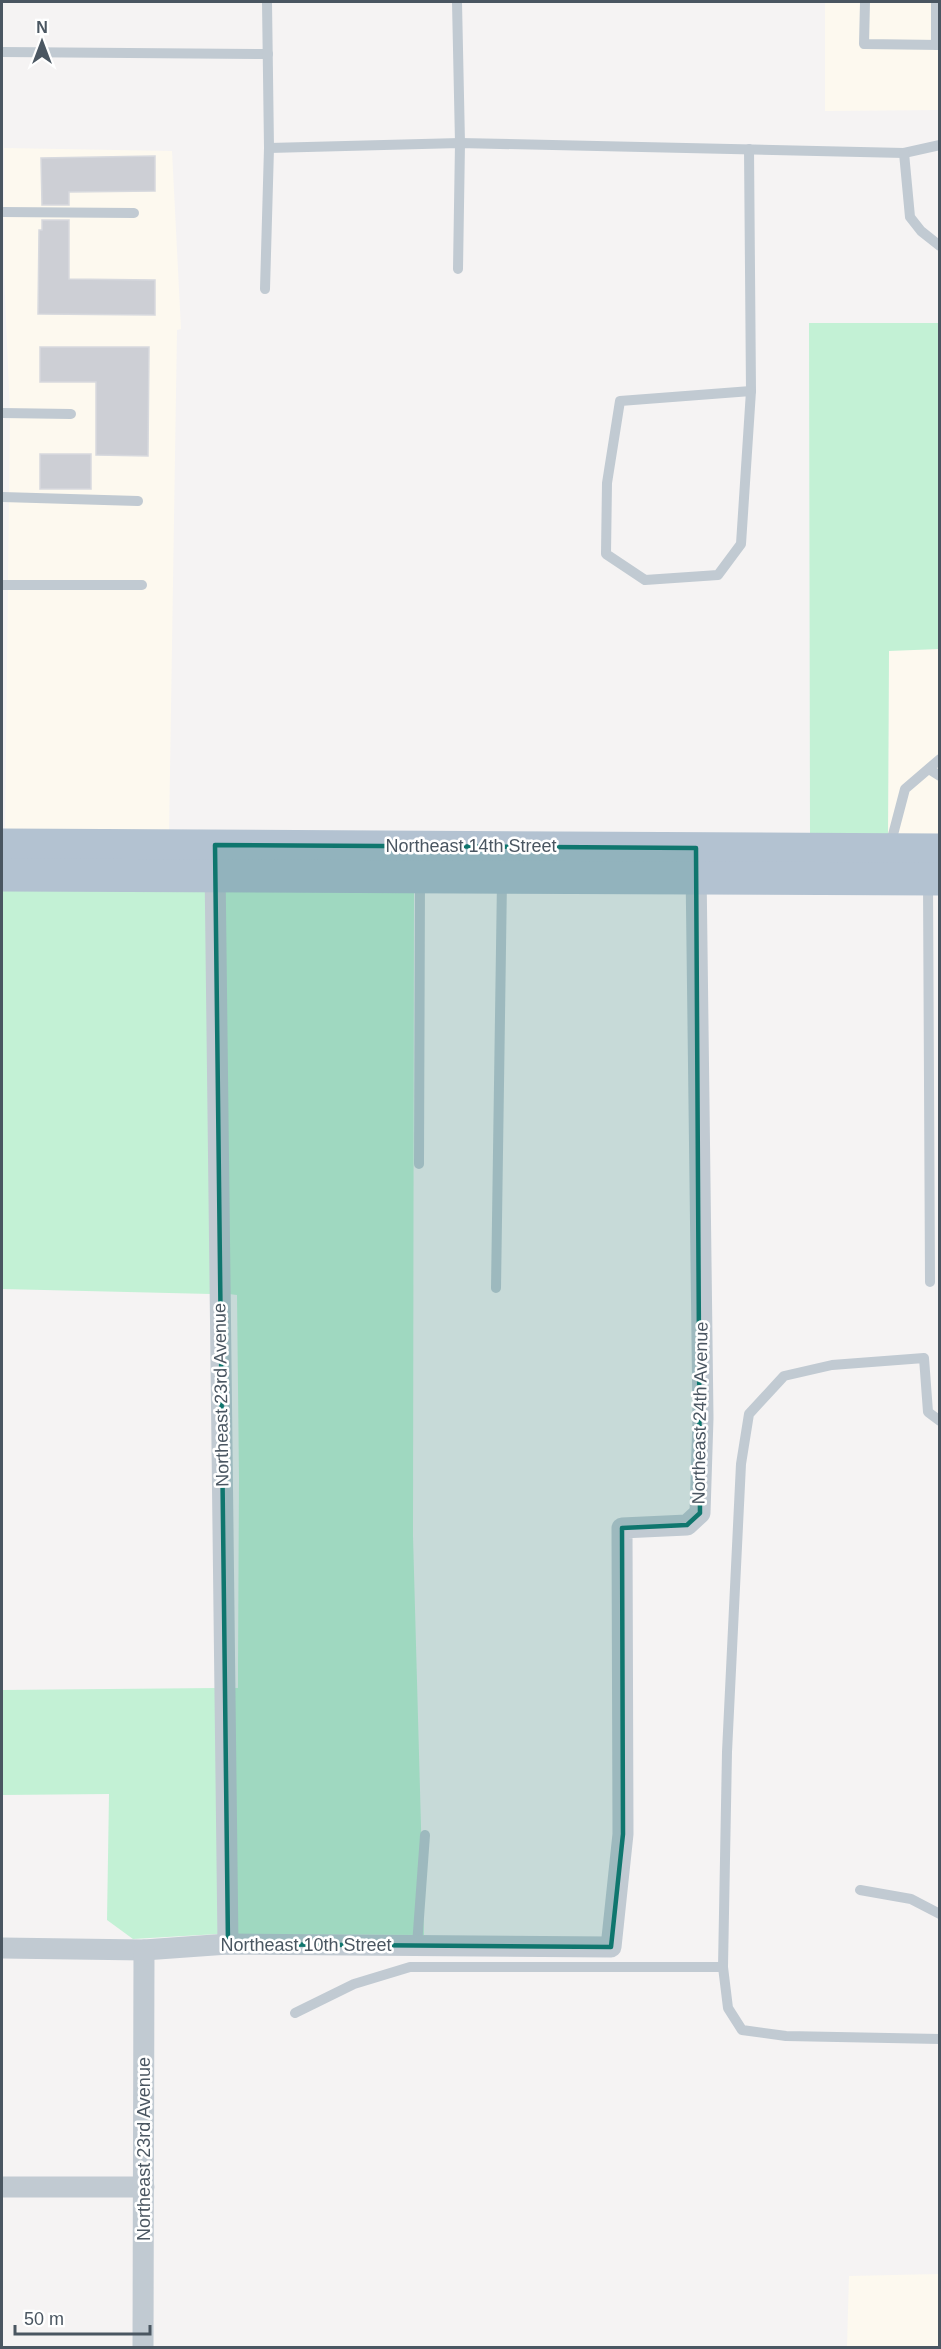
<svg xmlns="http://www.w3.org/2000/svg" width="941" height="2349" font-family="Arial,sans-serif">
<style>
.commercial{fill:#fdf9ef}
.green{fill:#c3f1d5}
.building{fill:#cdcfd5;stroke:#d7d9de;stroke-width:1.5}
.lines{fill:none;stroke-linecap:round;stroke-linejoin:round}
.service{stroke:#c1cad2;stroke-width:10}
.minor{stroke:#c1cad2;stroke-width:21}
.primary{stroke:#b3c2d1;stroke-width:33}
.marked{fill:#0f766e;fill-opacity:0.2;stroke:#0f766e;stroke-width:4.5;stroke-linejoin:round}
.labels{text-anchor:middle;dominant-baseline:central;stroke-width:5;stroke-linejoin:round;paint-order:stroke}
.street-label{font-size:18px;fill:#4a5661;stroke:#fff}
</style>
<rect width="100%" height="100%" fill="#f5f3f3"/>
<g class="commercial">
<polygon points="825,2 939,2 939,110 825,111"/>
<polygon points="4,148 172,151 181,329 177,330 169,834 5,834 10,413 4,274"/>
<polygon points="939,649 939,834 888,834 889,650"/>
<polygon points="939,2274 939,2347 847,2347 849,2276"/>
</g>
<g class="green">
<polygon points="809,323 939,323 939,649 889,651 888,834 810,834"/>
<polygon points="2,886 206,887 211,1294 2,1289"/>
<polygon points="225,887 414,888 413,1536 424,1935 237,1934 234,1688 238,1688 238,1667 239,1479 237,1295 229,1294"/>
<polygon points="216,1688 218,1934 133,1939 107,1920 109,1794 2,1795 2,1690"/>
</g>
<g class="building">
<polygon points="155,156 155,191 69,192 69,205 42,205 41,158"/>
<polygon points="42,220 69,220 69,279 155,280 155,315 38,314 39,230 42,230"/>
<polygon points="40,347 149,347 148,456 96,455 96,382 40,382"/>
<rect x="40" y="454" width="51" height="35"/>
</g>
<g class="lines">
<g class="service">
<polyline points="457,2 460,143 458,269"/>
<polyline points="865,2 864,44 940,45"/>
<polyline points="936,2 936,45"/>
<polyline points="2,52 268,54"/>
<polyline points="269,148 460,143 904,153 940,145"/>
<polyline points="749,149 751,391"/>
<polyline points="904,153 910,217 921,231 940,246"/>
<polyline points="2,212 134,213"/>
<polyline points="265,289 269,148 267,2"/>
<polygon points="751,391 741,544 718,575 645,580 606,554 607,483 620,401"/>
<polyline points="2,413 71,414"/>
<polyline points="2,497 138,501"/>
<polyline points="2,585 142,585"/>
<polyline points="929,769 940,776"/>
<polyline points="890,846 905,789 940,759"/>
<polyline points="928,883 930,1282"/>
<polyline points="419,1164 420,879"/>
<polyline points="496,1288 502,880"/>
<polyline points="860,1890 911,1899 940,1914"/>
<polyline points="417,1945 425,1835"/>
<polyline points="723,1967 728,2008 742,2030 786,2036 940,2039"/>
<polyline points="295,2013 354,1984 410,1967 723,1967 727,1752 741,1464 749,1414 784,1376 832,1365 924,1358 928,1412 940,1421"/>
</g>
<g class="minor">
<polyline points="215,865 228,1944"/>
<polyline points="2,1948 144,1950 228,1944 611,1947 623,1834 622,1528 687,1525 700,1513 703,1418 696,868"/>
<polyline points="2,2187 144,2187"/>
<polyline points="143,2348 144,1950"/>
</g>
<g class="primary">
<polyline points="2,845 940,850"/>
<polyline points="2,875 940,879"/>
</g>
</g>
<path class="marked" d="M215,845L696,848L700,1513L687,1525L622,1528L623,1834L611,1947L228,1944Z"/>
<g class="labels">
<g class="street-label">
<text x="471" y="846">Northeast 14th Street</text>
<text transform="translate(221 1395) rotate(-91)">Northeast 23rd Avenue</text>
<text transform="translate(700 1413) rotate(-89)">Northeast 24th Avenue</text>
<text x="306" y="1945">Northeast 10th Street</text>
<text transform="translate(144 2149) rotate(-90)">Northeast 23rd Avenue</text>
</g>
</g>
<rect width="941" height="2349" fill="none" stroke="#4a5661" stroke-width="6"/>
<g transform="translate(42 42)" stroke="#ffffff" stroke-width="4.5" paint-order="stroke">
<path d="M0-4.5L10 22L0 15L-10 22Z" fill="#4a5661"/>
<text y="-9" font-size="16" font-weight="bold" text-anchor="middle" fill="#4a5661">N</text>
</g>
<path d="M15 2325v9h135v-9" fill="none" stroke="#4a5661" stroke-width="3"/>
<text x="24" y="2325" font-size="18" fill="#4a5661" stroke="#ffffff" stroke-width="4.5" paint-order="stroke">50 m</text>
</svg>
